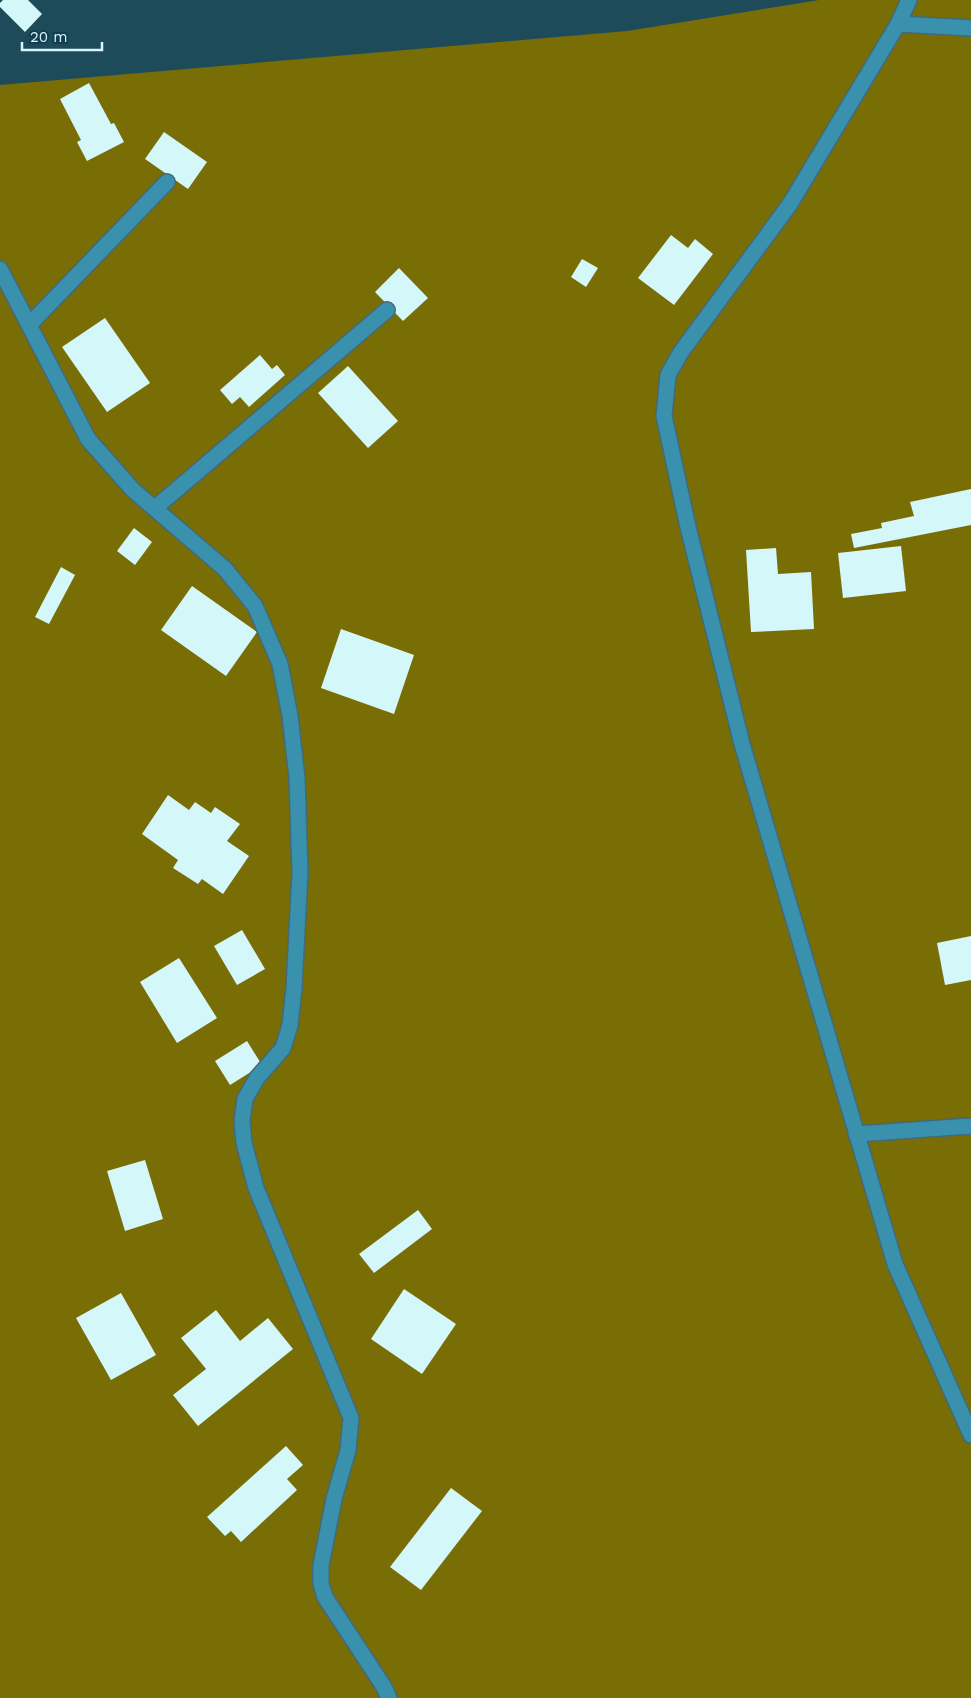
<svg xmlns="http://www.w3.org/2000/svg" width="971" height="1698" font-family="'Work Sans',sans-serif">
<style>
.green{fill:#796e06}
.building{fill:#d4f7fa}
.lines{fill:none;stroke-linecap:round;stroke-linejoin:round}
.street-casing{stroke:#426a78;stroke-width:18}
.street{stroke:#3991ad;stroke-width:15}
</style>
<rect width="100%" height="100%" fill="#1d4b5a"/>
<polygon class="green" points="819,0 971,0 971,1698 0,1698 0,85 627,31"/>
<g class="building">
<polygon points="3,0 28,0 42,14 25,32 0,7 0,3"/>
<polygon points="89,83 111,124 114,123 124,142 87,161 77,142 81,140 60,99"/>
<polygon points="164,132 207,162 188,189 145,159"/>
<polygon points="671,235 688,248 695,239 713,254 674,305 638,278"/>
<polygon points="582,259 598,268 586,287 571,277"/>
<polygon points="399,268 428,298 403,321 375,292"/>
<polygon points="105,318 150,383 107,412 62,347"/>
<polygon points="260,355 272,369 277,365 285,375 249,407 240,397 232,404 220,390"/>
<polygon points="348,366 398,421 368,448 318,393"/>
<polygon points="971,489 971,525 854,548 851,534 882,528 881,523 914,516 910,502"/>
<polygon points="134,528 152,542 135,565 117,551"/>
<polygon points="901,546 906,591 843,598 838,553"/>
<polygon points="776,548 778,574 811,572 814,629 751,632 746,550"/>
<polygon points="61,567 75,575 49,624 35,617"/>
<polygon points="192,586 257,632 226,676 161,630"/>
<polygon points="341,629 414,655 394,714 321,688"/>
<polygon points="168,795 189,810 195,802 211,813 215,807 240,824 227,841 249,856 223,894 202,879 198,884 173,868 178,860 142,834"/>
<polygon points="242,930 265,969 237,985 214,946"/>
<polygon points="971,936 971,980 945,985 937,943"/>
<polygon points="179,958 217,1018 177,1043 140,982"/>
<polygon points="247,1041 262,1065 230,1085 215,1061"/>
<polygon points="145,1160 163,1219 125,1231 107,1171"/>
<polygon points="418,1210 432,1229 374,1273 359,1254"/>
<polygon points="404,1289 456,1324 422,1374 371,1339"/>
<polygon points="121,1293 156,1355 111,1380 76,1318"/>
<polygon points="216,1310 240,1341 268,1318 293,1349 198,1426 173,1395 206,1369 181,1338"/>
<polygon points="286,1446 303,1465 287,1479 297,1490 241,1542 231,1531 225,1536 207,1517"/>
<polygon points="451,1488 482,1511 421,1590 390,1567"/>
</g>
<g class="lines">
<g class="street-casing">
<g id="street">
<polyline points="909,0 898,24 971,28"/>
<polyline points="898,24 790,204 681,352 668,375 664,416 688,527 742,744 895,1264 971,1435"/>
<polyline points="0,269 88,439 133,490 225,569 255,606 280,664 290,716 297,778 300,873 294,988 290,1025 283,1048 257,1078 245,1099 242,1121 244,1143 256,1188 351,1418 348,1450 334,1499 321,1565 321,1584 325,1597 384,1687 389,1698"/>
<polyline points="29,325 167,182"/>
<polyline points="155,508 387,310"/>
<polyline points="856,1134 971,1126"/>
</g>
</g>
<use href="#street" class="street"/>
</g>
<path d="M22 42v8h80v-8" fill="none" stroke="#dbf3fc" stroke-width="2.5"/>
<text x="30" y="42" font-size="15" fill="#dbf3fc" stroke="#10404f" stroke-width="4" paint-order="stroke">20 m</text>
</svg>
